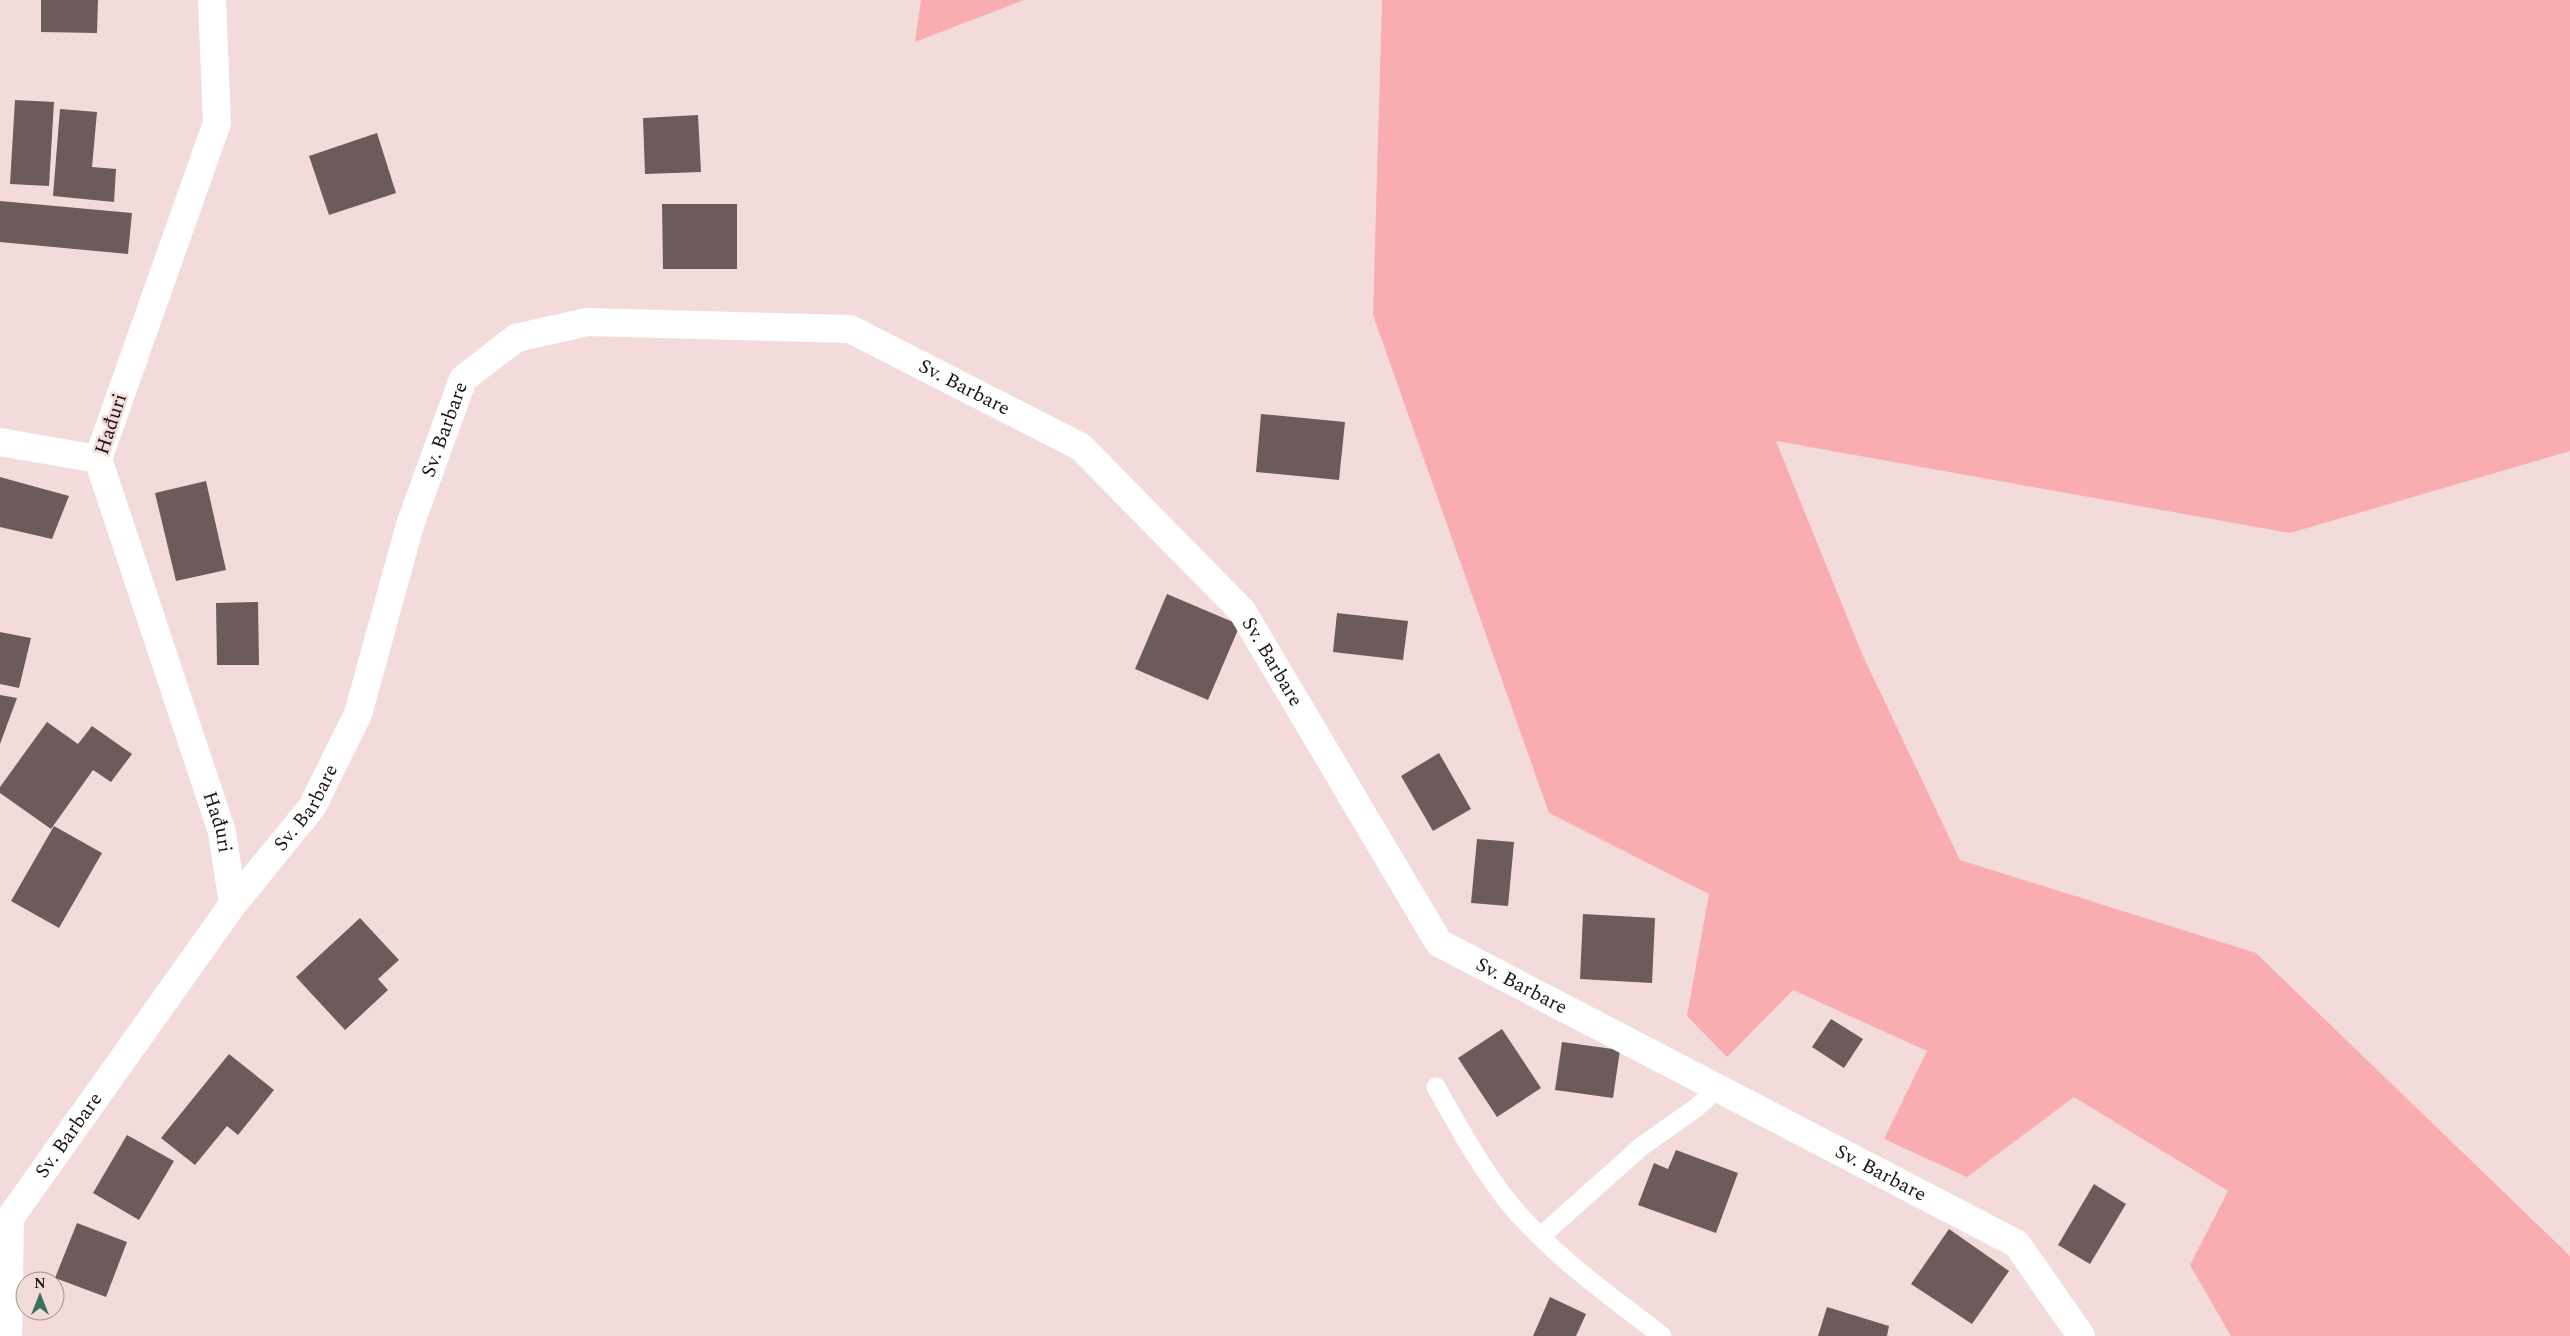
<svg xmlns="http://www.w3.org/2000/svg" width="2570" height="1336" font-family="Spectral,serif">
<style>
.green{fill:#f9adb0}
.building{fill:#6d5a5a}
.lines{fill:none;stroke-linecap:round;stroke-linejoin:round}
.service{stroke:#fff;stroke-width:19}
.minor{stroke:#fff;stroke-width:28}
.labels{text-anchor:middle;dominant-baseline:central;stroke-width:5;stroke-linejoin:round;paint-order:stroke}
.street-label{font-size:20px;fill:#1d1515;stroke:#f3dbdb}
</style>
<rect width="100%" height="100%" fill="#f3dbdb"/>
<g class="green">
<polygon points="921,0 1024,0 915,42"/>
<polygon points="1382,0 2570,0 2570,451 2290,533 1776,441 1862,654 1960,860 2256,953 2570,1256 2570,1336 2231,1336 2190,1265 2228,1191 2074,1097 1967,1177 1884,1139 1927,1051 1793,990 1727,1057 1687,1016 1709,894 1549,813 1373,315"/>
</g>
<g class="building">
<polygon points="41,0 98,0 97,33 41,32"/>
<polygon points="15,100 54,102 49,186 10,184"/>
<polygon points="60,109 97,112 92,167 116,169 114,202 53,196"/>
<polygon points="698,115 701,172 645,174 643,118"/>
<polygon points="377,133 396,193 329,215 309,156"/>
<polygon points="0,201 132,213 128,254 0,242"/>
<polygon points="662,204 737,204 737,269 663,269"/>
<polygon points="1261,414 1345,422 1339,480 1256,472"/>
<polygon points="0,477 69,496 52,539 0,527"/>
<polygon points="206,481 226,570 176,581 155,493"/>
<polygon points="1167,594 1240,625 1208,700 1135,669"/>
<polygon points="258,602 259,665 217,665 216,603"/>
<polygon points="1337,613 1408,621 1403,660 1333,652"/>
<polygon points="0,632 31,638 19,688 0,684"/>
<polygon points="0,695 17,698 0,744"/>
<polygon points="47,722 78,744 92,726 132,754 111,782 93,770 51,829 0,793 0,787"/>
<polygon points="1439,753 1471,809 1433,831 1401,776"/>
<polygon points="54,826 102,853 59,928 11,901"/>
<polygon points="1477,839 1514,842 1508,906 1471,903"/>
<polygon points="1583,914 1655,918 1652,983 1580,979"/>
<polygon points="360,918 399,960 378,979 388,990 345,1030 296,977"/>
<polygon points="1831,1019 1863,1039 1844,1068 1812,1047"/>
<polygon points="1502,1029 1541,1088 1497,1117 1458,1058"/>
<polygon points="1562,1042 1620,1050 1613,1098 1555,1090"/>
<polygon points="229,1054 274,1090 238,1135 227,1126 195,1165 161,1138"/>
<polygon points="127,1135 174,1161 139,1220 93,1193"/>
<polygon points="1676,1150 1738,1173 1716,1233 1638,1205 1654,1163 1668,1169"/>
<polygon points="2094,1184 2126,1204 2090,1264 2058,1245"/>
<polygon points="77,1223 127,1242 106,1297 55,1278"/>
<polygon points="1949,1229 2009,1271 1972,1324 1911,1284"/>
<polygon points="1550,1297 1586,1314 1576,1336 1533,1336"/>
<polygon points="1827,1307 1889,1326 1887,1336 1818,1336"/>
</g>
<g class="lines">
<g class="service">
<path d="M1436,1087C1458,1126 1481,1168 1509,1203C1552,1255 1609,1295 1662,1336"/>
<polyline points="1541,1236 1642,1146 1696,1108 1718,1088"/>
</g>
<g class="minor">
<path id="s1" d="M212,0L217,123L98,459L222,832L233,904"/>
<polyline points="0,442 98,459"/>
<path id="s2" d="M0,1227L10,1218L233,904L312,807L358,714L410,525L463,379L516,338L587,322L850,329L1081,447L1242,611L1439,943L2017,1244L2081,1336"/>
<polyline points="8,1336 10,1218"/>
</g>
</g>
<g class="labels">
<g class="street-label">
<text stroke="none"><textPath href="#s2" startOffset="1510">Sv. Barbare</textPath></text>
<text transform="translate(111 424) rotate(-72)">Hađuri</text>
<text stroke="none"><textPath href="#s2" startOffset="925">Sv. Barbare</textPath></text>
<text stroke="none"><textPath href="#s2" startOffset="1930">Sv. Barbare</textPath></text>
<text stroke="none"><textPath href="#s2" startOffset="520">Sv. Barbare</textPath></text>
<text stroke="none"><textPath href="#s1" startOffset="862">Hađuri</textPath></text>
<text stroke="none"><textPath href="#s2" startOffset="2350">Sv. Barbare</textPath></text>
<text stroke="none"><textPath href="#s2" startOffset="115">Sv. Barbare</textPath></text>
<text stroke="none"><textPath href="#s2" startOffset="2755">Sv. Barbare</textPath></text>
</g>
</g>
<g transform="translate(40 1296)"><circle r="24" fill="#f3dbdb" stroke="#9d8c8c"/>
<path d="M0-4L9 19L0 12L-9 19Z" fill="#37725c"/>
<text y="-8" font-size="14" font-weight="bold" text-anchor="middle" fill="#1d1515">N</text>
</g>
</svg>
